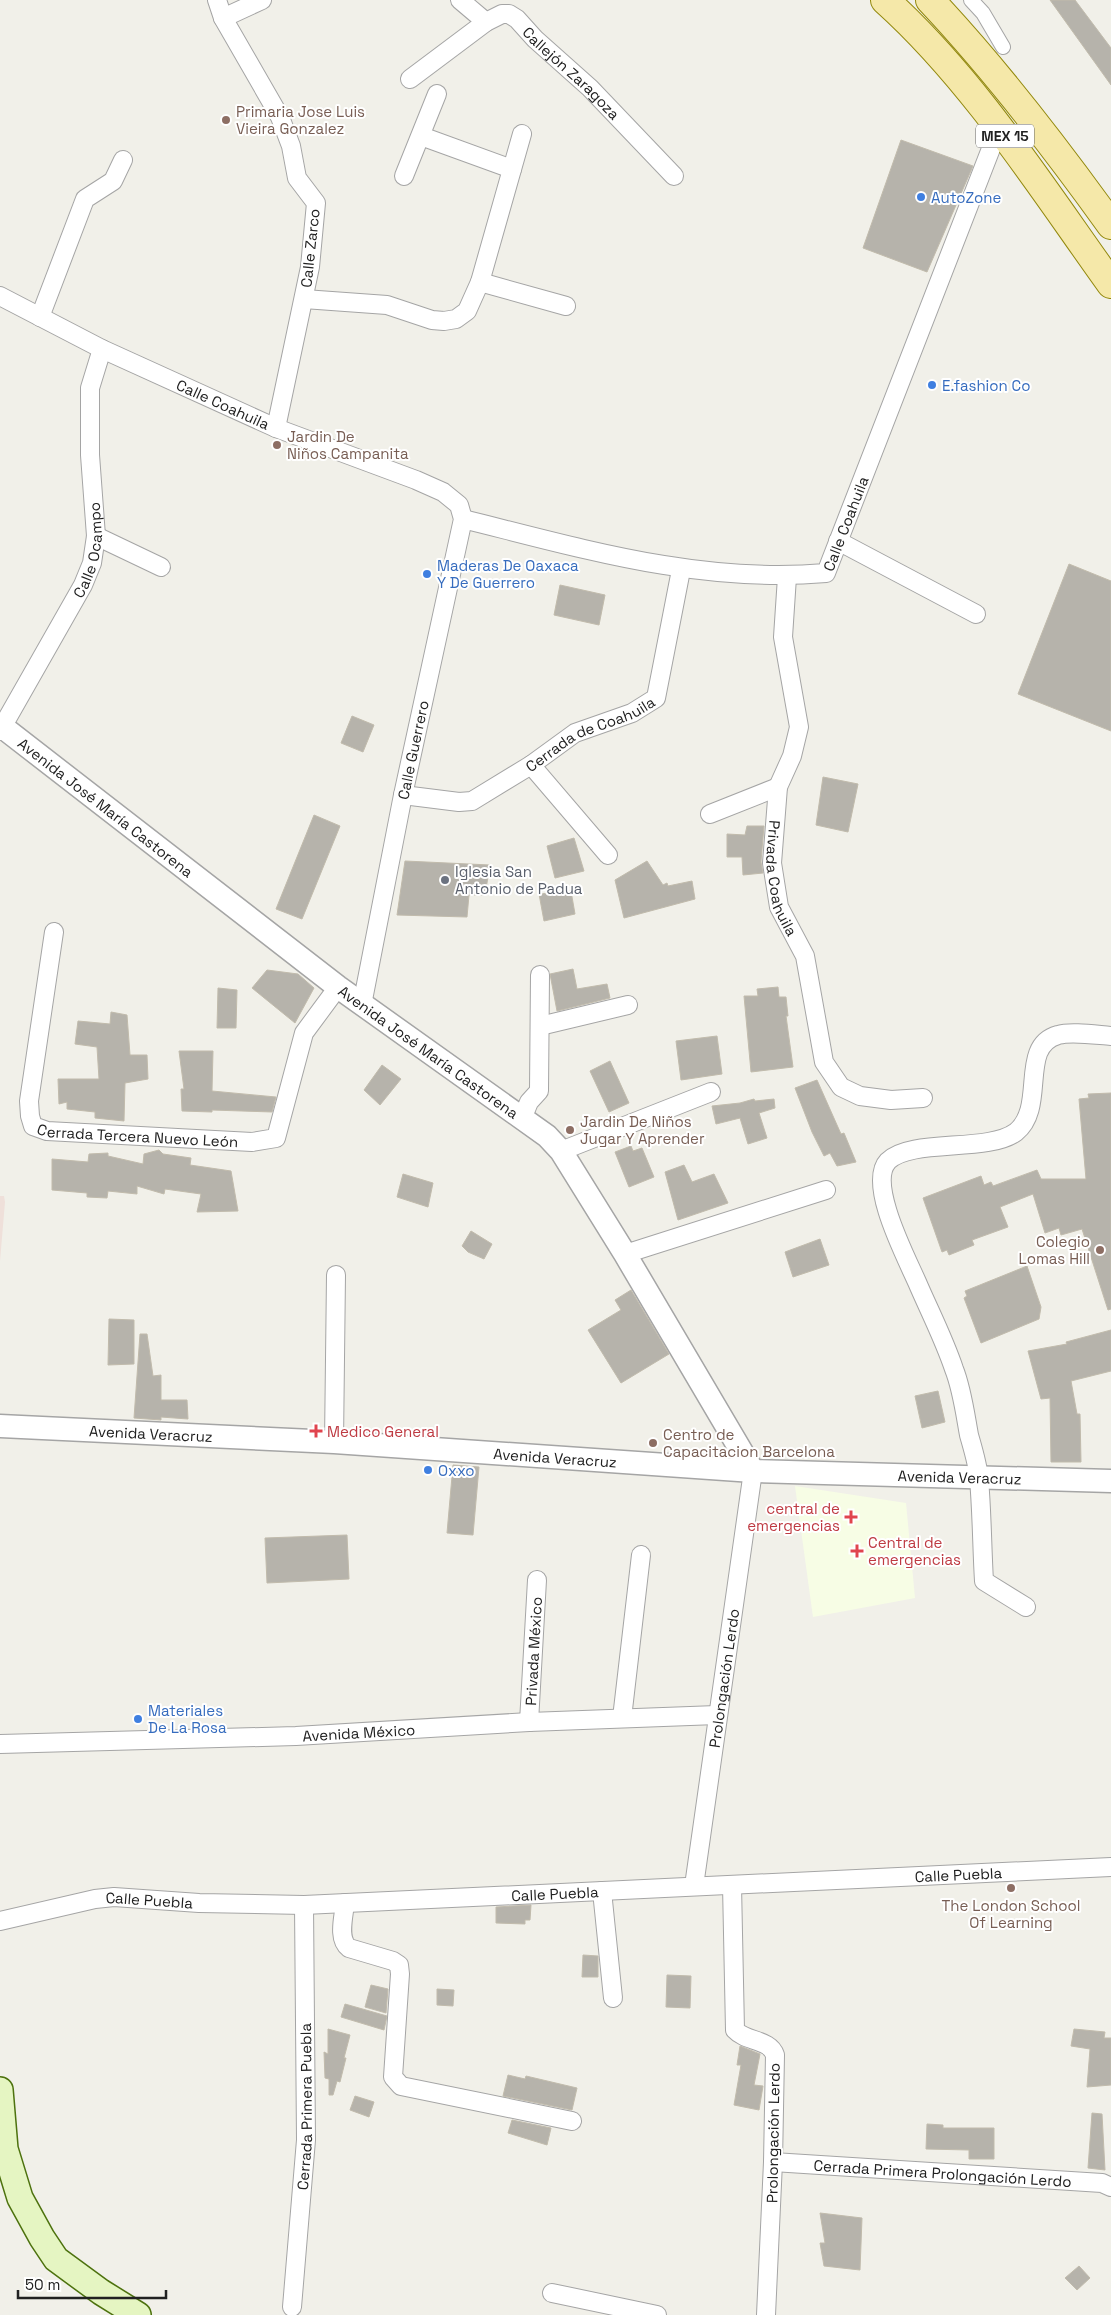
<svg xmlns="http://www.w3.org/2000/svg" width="1111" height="2315" font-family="'Space Grotesk',sans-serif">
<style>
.commercial{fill:#efe0da}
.education{fill:#f7fde5}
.building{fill:#b6b3ab;stroke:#c1bbac}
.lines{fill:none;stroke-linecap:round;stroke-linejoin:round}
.pedestrian-casing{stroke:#a5a5a5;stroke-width:16}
.minor-casing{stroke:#a5a5a5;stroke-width:20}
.tertiary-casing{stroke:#a5a5a5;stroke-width:25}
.secondary-casing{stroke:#4d720e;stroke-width:28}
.primary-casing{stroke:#92880c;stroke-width:30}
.pedestrian{stroke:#fff;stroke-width:14}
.minor{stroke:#fff;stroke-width:18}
.tertiary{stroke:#fff;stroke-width:22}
.secondary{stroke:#e5f5c2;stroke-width:25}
.primary{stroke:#f5e8a9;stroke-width:28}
.education-dot{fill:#8d6e63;stroke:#fff;stroke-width:2}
.shop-dot{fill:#3f7fe0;stroke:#fff;stroke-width:2}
.worship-dot{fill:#6b7280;stroke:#fff;stroke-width:2}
.health-dot{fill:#e0444e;stroke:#fff;stroke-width:2}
.labels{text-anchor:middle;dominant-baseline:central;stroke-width:4;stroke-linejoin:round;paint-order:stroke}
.shield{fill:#fff;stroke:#646464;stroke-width:1}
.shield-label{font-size:14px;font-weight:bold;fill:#212121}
.street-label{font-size:15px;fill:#212121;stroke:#fff}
.education-label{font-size:15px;fill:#785e54;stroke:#fff;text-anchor:start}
.shop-label{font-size:15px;fill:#366cbe;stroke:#fff;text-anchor:start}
.worship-label{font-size:15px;fill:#5b616d;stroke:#fff;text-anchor:start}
.health-label{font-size:15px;fill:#be3a42;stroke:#fff;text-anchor:start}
</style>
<rect width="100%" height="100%" fill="#f1f0e9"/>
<polygon class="commercial" points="0,1196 4,1196 5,1202 0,1261"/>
<polygon class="education" points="795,1486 906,1503 915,1598 813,1617"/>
<g class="building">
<polygon points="1050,0 1075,0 1111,48 1111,85"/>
<polygon points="901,140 973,166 927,272 863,248"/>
<polygon points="1069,564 1111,581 1111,731 1018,694"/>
<polygon points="560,585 605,595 599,625 554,615"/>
<polygon points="352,716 374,725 363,752 341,743"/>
<polygon points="823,777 858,784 848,832 816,825"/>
<polygon points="314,815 340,826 302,919 276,909"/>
<polygon points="747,826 764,826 761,862 763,873 743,875 742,857 727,857 727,834 745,835"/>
<polygon points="574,838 584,871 555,878 547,846"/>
<polygon points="405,861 490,865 485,895 469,895 467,917 397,915"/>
<polygon points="647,861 663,885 667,883 668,886 692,881 695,899 624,918 615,880"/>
<polygon points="571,891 575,914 544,921 539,894"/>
<polygon points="573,969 577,989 607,984 610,998 557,1011 550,974"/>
<polygon points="267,970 298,974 314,988 295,1023 252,988"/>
<polygon points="778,987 779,997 786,997 788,1016 786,1016 793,1067 751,1072 744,996 758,996 757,989"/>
<polygon points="218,988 237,990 236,1028 217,1028"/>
<polygon points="111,1012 127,1015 130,1055 147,1055 148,1079 125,1083 124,1121 95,1118 95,1112 67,1109 67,1102 59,1104 58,1079 99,1079 97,1047 75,1044 78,1021 110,1024"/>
<polygon points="717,1036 722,1074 681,1080 676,1041"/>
<polygon points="179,1051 213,1051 212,1091 276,1097 272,1112 212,1110 212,1112 182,1111 181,1089 184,1089"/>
<polygon points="610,1061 629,1103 609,1112 590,1071"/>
<polygon points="382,1065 401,1079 380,1105 364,1090"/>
<polygon points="817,1080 841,1134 844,1133 856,1162 837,1166 830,1153 824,1156 812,1132 795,1088"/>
<polygon points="1111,1093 1111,1309 1108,1310 1082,1229 1061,1235 1059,1228 1045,1233 1033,1194 1000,1207 1008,1227 972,1240 974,1245 949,1255 947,1250 942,1252 923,1198 981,1176 984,1185 991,1182 993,1186 1037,1170 1041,1179 1086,1179 1079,1099 1089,1098 1088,1094"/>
<polygon points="754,1099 755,1101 774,1099 775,1108 759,1113 767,1138 748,1144 740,1118 716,1124 712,1106 740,1103"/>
<polygon points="631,1146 633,1151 642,1148 654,1177 629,1187 615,1152"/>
<polygon points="159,1150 163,1154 191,1158 190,1165 231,1171 238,1211 197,1212 201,1194 165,1189 164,1194 137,1186 137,1194 108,1191 107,1198 87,1197 87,1193 52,1190 52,1159 88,1162 89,1154 108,1153 108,1156 143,1164 144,1154"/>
<polygon points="684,1165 692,1182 714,1174 728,1203 678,1220 665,1172"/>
<polygon points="403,1174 433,1183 428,1207 397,1197"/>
<polygon points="471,1231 492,1244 484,1259 468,1252 462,1246"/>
<polygon points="820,1239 829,1265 793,1277 785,1252"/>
<polygon points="1027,1266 1041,1307 1039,1319 981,1343 964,1298 967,1296 965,1291"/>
<polygon points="631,1290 669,1354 621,1383 588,1330 621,1310 615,1300"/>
<polygon points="109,1319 134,1320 134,1364 108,1365"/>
<polygon points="1111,1330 1111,1371 1071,1381 1077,1414 1080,1414 1081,1462 1051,1462 1050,1398 1041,1399 1028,1351 1067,1344 1066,1342"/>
<polygon points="140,1334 147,1334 153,1376 161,1375 161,1400 187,1400 188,1419 161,1417 161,1420 134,1418"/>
<polygon points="938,1391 945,1422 922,1428 915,1396"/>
<polygon points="453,1465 479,1467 473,1535 447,1533"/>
<polygon points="347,1535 349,1579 267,1583 265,1538"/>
<polygon points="531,1905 530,1920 525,1920 525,1924 496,1923 496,1907"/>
<polygon points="583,1955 598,1956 598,1977 582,1977"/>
<polygon points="667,1975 691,1976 690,2008 666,2007"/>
<polygon points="371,1985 388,1989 386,2013 365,2007"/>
<polygon points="437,1989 454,1990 453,2006 437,2005"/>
<polygon points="345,2004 387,2016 384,2030 341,2017"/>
<polygon points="328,2029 350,2035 344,2058 346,2058 340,2082 337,2081 333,2095 329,2095 329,2079 325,2078 324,2052 328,2054"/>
<polygon points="1074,2029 1105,2032 1104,2038 1111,2038 1111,2085 1087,2087 1090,2049 1071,2046"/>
<polygon points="740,2046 760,2054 754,2085 763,2086 759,2110 734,2105 741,2065 737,2065"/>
<polygon points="508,2075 525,2079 526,2076 577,2088 572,2110 503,2096"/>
<polygon points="355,2096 374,2102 369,2117 350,2110"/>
<polygon points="1092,2113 1102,2114 1105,2170 1088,2168"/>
<polygon points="512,2120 551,2128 547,2145 508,2133"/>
<polygon points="927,2124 943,2125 943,2128 994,2128 994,2159 969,2159 969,2150 926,2149"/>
<polygon points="820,2213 862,2218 860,2270 824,2266 820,2243 825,2243"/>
<polygon points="1079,2266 1090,2278 1077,2290 1065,2278"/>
</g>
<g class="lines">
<g class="pedestrian-casing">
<polyline id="pedestrian" points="971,0 983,13 1003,47"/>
</g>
<g class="minor-casing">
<g id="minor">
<polyline points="217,0 223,18 280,117 291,146 297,178 316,203 310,267 276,428"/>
<polyline points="460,0 486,22"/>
<polyline points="223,18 262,0"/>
<path id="s1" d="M410,79L486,22L502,14H509L517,19L535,39L590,88L674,176"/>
<polyline points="421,136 512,169"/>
<polyline points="404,176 437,94"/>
<polyline points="480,282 566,306"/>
<path id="s2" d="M0,296L102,349L276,428L416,480L443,492L459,505L463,519L403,795L362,1005"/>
<polyline points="304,299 387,305 432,320 444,321 456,319 467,311 480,282 522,134"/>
<polyline points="40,317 85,199 113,181 123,160"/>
<path id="s3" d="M463,519C584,549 700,584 826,573L999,128"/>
<polyline points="96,536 161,567"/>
<polyline points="838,541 976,614"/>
<path id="s4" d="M787,577L783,637L799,727L792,756L778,787L772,863L779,907L805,956L824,1062L841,1087L860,1096L891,1100L923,1098"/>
<path id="s5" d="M0,731L83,585L92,563L96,536L90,455V388L102,349"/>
<polyline points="531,765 608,855"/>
<path id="s6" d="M403,795L459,802L472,801L531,765L575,733L632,713L656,698L681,570"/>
<polyline points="710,814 778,787"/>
<path id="s7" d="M54,932L29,1101L30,1116L33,1126L47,1131L252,1142L276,1138L304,1033L338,987"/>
<polyline points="540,1026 628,1005"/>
<polyline points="522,1119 529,1102 539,1091 540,975"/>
<polyline points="561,1151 711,1092"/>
<polyline points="625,1254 826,1190"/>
<polyline points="334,1442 336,1275"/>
<path d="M1026,1607L984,1581C982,1548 982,1513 979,1479C978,1465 973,1449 969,1435C965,1413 962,1389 954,1369C944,1339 929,1310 917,1282C906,1257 867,1183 888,1161C911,1138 988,1153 1016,1132C1047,1107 1018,1046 1058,1035C1071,1031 1097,1035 1111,1036"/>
<polyline points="622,1718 641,1555"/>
<path id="s8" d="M529,1722L537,1580"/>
<path id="s9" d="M0,1744L296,1736L529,1722L717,1715"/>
<path d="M732,1885L735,2030C746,2042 770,2039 775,2055L773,2162L766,2315"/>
<path id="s10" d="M694,1886L753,1471"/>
<polyline points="602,1891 613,1998"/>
<path d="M345,1903C344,1916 337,1939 349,1948L393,1961L399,1965L400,1974L393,2077L401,2086L572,2121"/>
<path id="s11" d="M0,1921L95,1899L114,1897L199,1903L304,1905L1111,1867"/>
<path id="s12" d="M773,2162L1102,2183L1111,2187"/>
<polyline points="552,2293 657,2315"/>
<path id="s13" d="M292,2307L306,2140L304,1905"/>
</g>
</g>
<g class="tertiary-casing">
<g id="tertiary">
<path id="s14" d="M0,725L338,987L547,1136L561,1151L625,1254L753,1471"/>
<path id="s15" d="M0,1426L334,1442L753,1471L1111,1481"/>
</g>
</g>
<g class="secondary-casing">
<polyline id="secondary" points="0,2090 5,2149 20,2198 42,2238 56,2259 101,2292 138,2315"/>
</g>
<g class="primary-casing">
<g id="primary">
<path d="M885,0C973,79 1042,188 1111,284"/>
<path d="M930,0C996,70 1055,147 1111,225"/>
</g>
</g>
<use href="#pedestrian" class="pedestrian"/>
<use href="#minor" class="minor"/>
<use href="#tertiary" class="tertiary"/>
<use href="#secondary" class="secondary"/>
<use href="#primary" class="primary"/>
</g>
<g class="education-dot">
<circle cx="226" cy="120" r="5"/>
<circle cx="277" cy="445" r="5"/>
<circle cx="570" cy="1130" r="5"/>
<circle cx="1100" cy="1250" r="5"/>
<circle cx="653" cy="1443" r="5"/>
<circle cx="1011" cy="1888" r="5"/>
</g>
<g class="shop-dot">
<circle cx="921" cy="197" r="5"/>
<circle cx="932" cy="385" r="5"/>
<circle cx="427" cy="574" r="5"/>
<circle cx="428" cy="1470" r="5"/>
<circle cx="138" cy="1719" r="5"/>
</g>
<circle class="worship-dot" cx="445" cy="880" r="5"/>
<g class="health-dot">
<path d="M313.5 1423.5h5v5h5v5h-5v5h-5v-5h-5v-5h5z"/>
<path d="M848.5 1509.5h5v5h5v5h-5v5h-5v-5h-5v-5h5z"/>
<path d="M854.5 1543.5h5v5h5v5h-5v5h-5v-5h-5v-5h5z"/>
</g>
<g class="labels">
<rect class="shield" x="976" y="124.5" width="58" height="23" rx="4"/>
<g class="shield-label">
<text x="1005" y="136">MEX 15</text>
</g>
<g class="street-label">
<text stroke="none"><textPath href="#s1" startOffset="206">Callejón Zaragoza</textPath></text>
<text transform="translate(310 248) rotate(-84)">Calle Zarco</text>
<text stroke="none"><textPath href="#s2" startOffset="248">Calle Coahuila</textPath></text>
<text stroke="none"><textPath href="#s3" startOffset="422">Calle Coahuila</textPath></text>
<text stroke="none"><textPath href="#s5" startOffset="204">Calle Ocampo</textPath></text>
<text stroke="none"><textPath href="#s6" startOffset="206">Cerrada de Coahuila</textPath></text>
<text transform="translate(413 750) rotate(-78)">Calle Guerrero</text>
<text stroke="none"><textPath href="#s14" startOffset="134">Avenida José María Castorena</textPath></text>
<text stroke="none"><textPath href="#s4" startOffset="308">Privada Coahuila</textPath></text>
<text stroke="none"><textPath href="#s14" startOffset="539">Avenida José María Castorena</textPath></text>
<text stroke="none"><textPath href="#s7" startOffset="302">Cerrada Tercera Nuevo León</textPath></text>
<text stroke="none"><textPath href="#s15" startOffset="151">Avenida Veracruz</textPath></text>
<text stroke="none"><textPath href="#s15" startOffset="556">Avenida Veracruz</textPath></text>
<text stroke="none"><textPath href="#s15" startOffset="961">Avenida Veracruz</textPath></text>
<text stroke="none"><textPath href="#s8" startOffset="71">Privada México</textPath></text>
<text stroke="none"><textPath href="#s10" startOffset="210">Prolongación Lerdo</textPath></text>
<text stroke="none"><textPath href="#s9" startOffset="359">Avenida México</textPath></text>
<text stroke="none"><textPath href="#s11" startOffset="962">Calle Puebla</textPath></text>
<text stroke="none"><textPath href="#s11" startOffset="558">Calle Puebla</textPath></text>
<text stroke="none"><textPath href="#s11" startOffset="152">Calle Puebla</textPath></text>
<text stroke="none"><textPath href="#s13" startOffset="201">Cerrada Primera Puebla</textPath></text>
<text transform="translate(773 2133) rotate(-89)">Prolongación Lerdo</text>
<text stroke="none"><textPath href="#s12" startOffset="170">Cerrada Primera Prolongación Lerdo</textPath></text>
</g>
<g class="education-label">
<text x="236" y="111">Primaria Jose Luis<tspan x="236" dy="17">Vieira Gonzalez</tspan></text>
<text x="287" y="436">Jardin De<tspan x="287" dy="17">Niños Campanita</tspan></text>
<text x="580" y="1121">Jardin De Niños<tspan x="580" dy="17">Jugar Y Aprender</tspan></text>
<text x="1090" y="1241" text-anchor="end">Colegio<tspan x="1090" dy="17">Lomas Hill</tspan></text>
<text x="663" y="1434">Centro de<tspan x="663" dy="17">Capacitacion Barcelona</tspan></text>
<text x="1011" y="1905" text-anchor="middle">The London School<tspan x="1011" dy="17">Of Learning</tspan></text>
</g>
<g class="shop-label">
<text x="931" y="197">AutoZone</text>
<text x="942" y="385">E.fashion Co</text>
<text x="437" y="565">Maderas De Oaxaca<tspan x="437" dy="17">Y De Guerrero</tspan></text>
<text x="438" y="1470">Oxxo</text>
<text x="148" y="1710">Materiales<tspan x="148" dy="17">De La Rosa</tspan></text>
</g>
<g class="worship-label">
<text x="455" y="871">Iglesia San<tspan x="455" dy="17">Antonio de Padua</tspan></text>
</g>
<g class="health-label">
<text x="327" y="1431">Medico General</text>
<text x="840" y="1508" text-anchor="end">central de<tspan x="840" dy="17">emergencias</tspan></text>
<text x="868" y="1542">Central de<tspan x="868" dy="17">emergencias</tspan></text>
</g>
</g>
<path d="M18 2290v8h148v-8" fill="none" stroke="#212121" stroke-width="2.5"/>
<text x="25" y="2290" font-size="15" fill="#212121" stroke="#ffffff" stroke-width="4" paint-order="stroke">50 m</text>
</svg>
